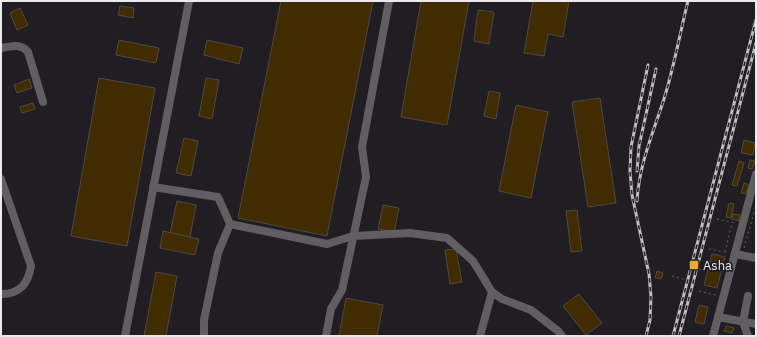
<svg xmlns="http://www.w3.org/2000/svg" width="757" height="337" font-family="'IBM Plex Sans',sans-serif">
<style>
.building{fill:#412b00;stroke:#4e4942}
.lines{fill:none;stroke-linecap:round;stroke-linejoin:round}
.path{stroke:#615e64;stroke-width:1;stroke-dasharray:2 3;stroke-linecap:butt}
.minor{stroke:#605e61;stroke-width:8}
.rail-casing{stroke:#c0bec2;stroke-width:3}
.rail{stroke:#201d23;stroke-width:1.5;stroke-dasharray:4.5;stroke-linecap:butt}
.poi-dot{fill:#e8ab37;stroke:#201d23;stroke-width:1.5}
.labels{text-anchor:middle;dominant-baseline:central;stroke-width:3.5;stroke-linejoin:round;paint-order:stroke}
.poi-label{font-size:13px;fill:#eceaee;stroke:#201d23;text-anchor:start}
</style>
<rect width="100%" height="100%" fill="#201d23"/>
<g class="building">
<polygon points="281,1 373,1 327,236 238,218"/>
<polygon points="421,1 469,1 447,125 401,117"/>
<polygon points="533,1 569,1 563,37 548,34 544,56 524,53"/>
<polygon points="120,6 134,8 133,18 118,15"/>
<polygon points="20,8 28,25 17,30 10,13"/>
<polygon points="478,10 494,12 489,44 474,41"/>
<polygon points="119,40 159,48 156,63 116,55"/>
<polygon points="207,40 243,48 239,64 204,55"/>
<polygon points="99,78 155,88 127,246 71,236"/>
<polygon points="206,78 219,80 212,119 199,116"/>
<polygon points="29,79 32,88 17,93 14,85"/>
<polygon points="489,91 500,93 496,119 484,116"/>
<polygon points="600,98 616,203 588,207 572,102"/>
<polygon points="33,103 35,109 22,113 20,107"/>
<polygon points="516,105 548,112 531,198 499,191"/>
<polygon points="184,138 198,141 191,176 176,173"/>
<polygon points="744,140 755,143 753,155 741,153"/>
<polygon points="750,160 755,161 752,169 748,168"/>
<polygon points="739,161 744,163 737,186 732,185"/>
<polygon points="744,183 749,185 746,194 741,193"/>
<polygon points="177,201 196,205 190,237 170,233"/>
<polygon points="729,203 734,204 731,218 726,217"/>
<polygon points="383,205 399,208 394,232 378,229"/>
<polygon points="577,210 582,251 571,252 566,211"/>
<polygon points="733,214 740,215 739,221 732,219"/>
<polygon points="163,231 199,239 195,255 160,248"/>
<polygon points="456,249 462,282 450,284 445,250"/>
<polygon points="712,254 725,257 717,288 704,285"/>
<polygon points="657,271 663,273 661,279 655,278"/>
<polygon points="156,272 177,276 166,336 144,336"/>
<polygon points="579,294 602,323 586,335 563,306"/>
<polygon points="346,298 383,305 377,336 339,336"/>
<polygon points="699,305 708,307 704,324 695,322"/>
<polygon points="726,326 734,328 732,333 724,331"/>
</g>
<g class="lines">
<g class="path">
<polyline points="717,219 736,223"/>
<polyline points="744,248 756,206"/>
<polyline points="709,249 728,253"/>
<polyline points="725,252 732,223"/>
<polyline points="694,268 704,270"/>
<polyline points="672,276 690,281"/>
<polyline points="699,291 716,295"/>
</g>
<g class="minor">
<path d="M1,48C11,46 21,43 28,52L43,102"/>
<path d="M1,179L31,266C28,284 20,294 1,294"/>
<polyline points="153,187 218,197 230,224 327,244 353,236 410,233 447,238 473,261 492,292 502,299 531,310 558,331 562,336"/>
<polyline points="735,254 756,258"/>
<polyline points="718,317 756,324"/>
<polyline points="125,336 189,1"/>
<polyline points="204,336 204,320 218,253 230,224"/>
<polyline points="326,336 331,309 342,290 366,177 362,147 389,1"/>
<polyline points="480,336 492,292"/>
<polyline points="713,336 756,174"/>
<polyline points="748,336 743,322 748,296"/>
</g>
<g class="rail-casing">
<g id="rail">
<polyline points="637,171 639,146 656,69"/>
<path d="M637,201C639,165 653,133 664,99C674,67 680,33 688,1"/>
<polyline points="646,336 650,320 651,297 649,274 632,195 630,171 631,147 648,65"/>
<polyline points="673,336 756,20"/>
<polyline points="679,336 756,43"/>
</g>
</g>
<use href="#rail" class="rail"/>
</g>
<rect class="poi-dot" x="689" y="260" width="10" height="10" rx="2"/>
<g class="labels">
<g class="poi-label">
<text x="703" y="265">Asha</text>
</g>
</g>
<rect width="757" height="337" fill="none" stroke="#eceaee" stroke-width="4"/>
</svg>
